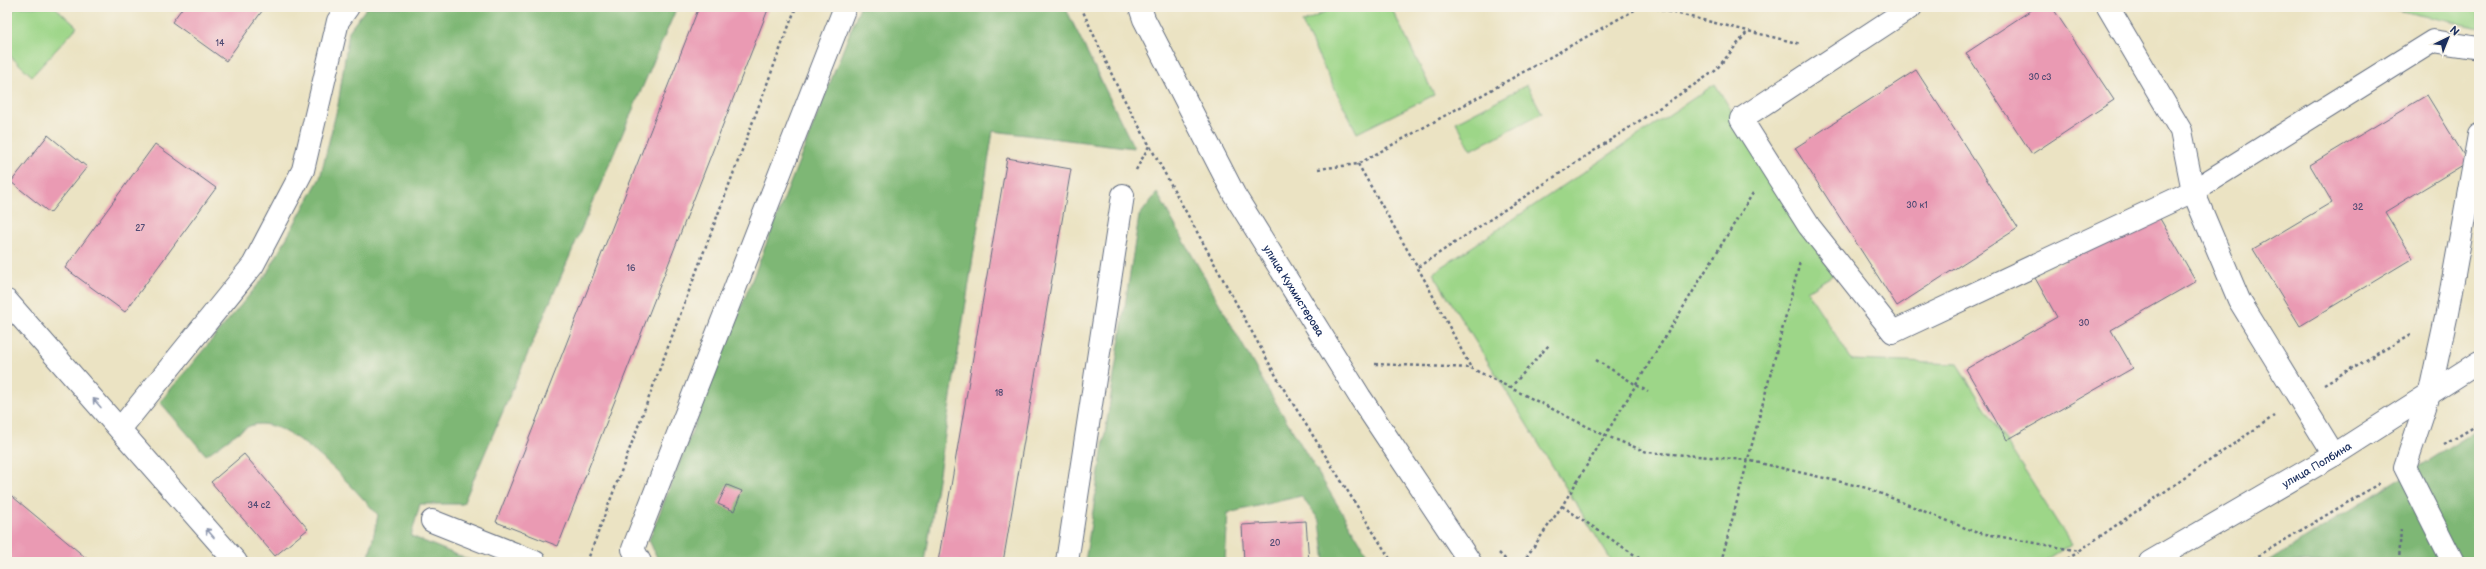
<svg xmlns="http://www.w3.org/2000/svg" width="2486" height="569" font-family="'Balsamiq Sans',sans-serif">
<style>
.green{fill:#9dd688;stroke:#5c8273}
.forest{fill:#7eb774;stroke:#4c7369}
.building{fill:#ea9ab3}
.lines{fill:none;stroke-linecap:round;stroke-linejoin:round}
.minor-casing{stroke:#646e81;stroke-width:24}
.major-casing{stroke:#646e81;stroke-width:24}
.path{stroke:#646e81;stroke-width:2.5;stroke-dasharray:3 3;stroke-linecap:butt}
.minor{stroke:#fff;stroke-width:22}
.major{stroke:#fff;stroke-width:22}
.oneway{stroke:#8d97ae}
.labels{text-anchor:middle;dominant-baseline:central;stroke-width:4;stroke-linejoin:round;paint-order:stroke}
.number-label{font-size:9px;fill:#4f4a73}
.street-label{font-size:11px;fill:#1b2f5e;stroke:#f7f3e8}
</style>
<rect width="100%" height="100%" fill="#f7f3e8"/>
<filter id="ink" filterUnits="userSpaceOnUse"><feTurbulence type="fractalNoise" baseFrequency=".025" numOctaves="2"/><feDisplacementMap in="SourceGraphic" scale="8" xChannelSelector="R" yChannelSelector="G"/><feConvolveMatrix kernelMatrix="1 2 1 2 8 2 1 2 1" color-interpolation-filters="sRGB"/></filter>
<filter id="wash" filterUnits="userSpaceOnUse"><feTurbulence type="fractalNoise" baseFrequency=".012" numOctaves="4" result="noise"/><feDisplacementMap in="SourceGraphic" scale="16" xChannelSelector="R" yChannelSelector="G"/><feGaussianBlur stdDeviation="0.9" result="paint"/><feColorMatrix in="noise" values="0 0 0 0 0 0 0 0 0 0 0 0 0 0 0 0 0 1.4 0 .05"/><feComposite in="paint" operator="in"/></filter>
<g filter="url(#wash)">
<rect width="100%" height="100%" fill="#ebe3c3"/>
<g class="green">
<polygon points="17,7 55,7 77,27 32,76 7,53 7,18"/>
<polygon points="1335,7 1391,7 1434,95 1357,133 1302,23"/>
<polygon points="2384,7 2479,7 2479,28"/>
<polygon points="1715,84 1833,275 1807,291 1852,360 1957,364 2071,544 2043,562 1612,562 1433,273"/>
<polygon points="1527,85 1542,113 1471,150 1456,122"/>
</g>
<g class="forest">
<path d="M367,7H677L463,504H420L411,536L474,562H368L378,515C355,490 290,415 253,425C243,427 217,448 206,455L160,402L266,275L320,178L338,105L349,31Z"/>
<polygon points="860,7 1065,7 1134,148 993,131 925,562 659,562 649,540"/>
<polygon points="1157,193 1268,390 1372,562 1325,562 1320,521 1301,496 1228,513 1225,562 1085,562 1139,216"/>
<polygon points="2479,429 2479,562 2268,562"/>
</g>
<g id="blocks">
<g class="building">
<polygon points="183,7 265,7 226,61 172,22"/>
<polygon points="699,7 769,7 558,546 496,522"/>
<polygon points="2036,7 2052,7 2114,100 2032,154 1966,53"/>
<polygon points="1916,70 2018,228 1897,306 1795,148"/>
<polygon points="2427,95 2468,162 2385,212 2413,258 2300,326 2253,249 2332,202 2310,165"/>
<polygon points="48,135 87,167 50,213 11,182"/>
<polygon points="155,144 216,188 125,312 65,268"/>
<polygon points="1007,158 1071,169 1003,562 938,562"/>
<polygon points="2155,210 2196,281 2111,330 2133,368 2007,440 1966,369 2057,317 2035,278"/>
<polygon points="244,454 308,529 275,556 211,482"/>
<polygon points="727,485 742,491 734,511 718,504"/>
<polygon points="7,492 91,562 7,562"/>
<polygon points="1306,521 1309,562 1244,562 1242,525"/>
</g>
</g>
</g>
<g filter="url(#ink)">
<use href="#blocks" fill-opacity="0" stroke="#646e81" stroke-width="1"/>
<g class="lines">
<g class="minor-casing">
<g id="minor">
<path id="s1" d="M1140,7L1144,19L1234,194L1360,397L1470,562"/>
<polyline points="1911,7 1741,119 1809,226 1893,332 2193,191 2433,41 2479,48"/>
<polyline points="2108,7 2181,131 2193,191 2239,300 2334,455"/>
<polyline points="7,301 236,562"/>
<polyline points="120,429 253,265 303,170 338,21 348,7"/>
<polyline points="432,521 535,562"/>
<polyline points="640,562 633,549 845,7"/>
<polyline points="1067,562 1123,195"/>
<polyline points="2453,562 2405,467 2430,392 2447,313 2479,135"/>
</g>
</g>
<g class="major-casing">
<g id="major">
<path id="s2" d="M2150,562L2334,455L2479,362"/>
</g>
</g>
<g class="path">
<polyline points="1081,7 1118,88 1280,383 1392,562"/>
<polyline points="1650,7 1801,44"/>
<polyline points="1358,164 1423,277 1471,368"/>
<polyline points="1318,169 1358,164 1640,7"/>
<polyline points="1136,170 1149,146"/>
<polyline points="1418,267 1715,71 1748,31"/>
<polyline points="1596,360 1648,392"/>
<polyline points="1375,364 1471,368 1604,435 1647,452 1747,460 1867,488 1975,532 2079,551 2274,416"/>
<polyline points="2324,384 2412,334"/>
<polyline points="1510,388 1549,345"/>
<polyline points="2444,445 2479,424"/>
<polyline points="1562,506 1645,562"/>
<polyline points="1499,553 1508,562"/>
<polyline points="587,562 796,7"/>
<polyline points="1523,562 1562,506 1753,193"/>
<polyline points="1721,562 1800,262"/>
<polyline points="2062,562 2079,552"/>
<polyline points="2248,562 2380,483"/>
<polyline points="2399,562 2401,528"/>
</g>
<use href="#minor" class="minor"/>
<use href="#major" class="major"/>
</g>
<defs><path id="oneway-shaft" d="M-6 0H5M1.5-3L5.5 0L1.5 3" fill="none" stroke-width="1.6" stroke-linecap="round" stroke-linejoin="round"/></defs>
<g class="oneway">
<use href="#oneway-shaft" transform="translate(97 403) rotate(-131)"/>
<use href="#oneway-shaft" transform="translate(210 533) rotate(-131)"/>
</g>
</g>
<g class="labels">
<g class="number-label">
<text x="220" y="43">14</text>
<text x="2040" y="77">30 с3</text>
<text x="1917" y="205">30 к1</text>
<text x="2358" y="207">32</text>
<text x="140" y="228">27</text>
<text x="631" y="268">16</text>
<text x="2084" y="323">30</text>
<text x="999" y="393">18</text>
<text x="259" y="505">34 с2</text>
<text x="1275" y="543">20</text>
</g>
<g class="street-label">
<text stroke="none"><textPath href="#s1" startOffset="323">улица Кухмистерова</textPath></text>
<text stroke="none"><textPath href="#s2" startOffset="193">улица Полбина</textPath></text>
</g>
</g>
<rect width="2486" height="569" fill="none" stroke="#f7f3e8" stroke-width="24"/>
<g transform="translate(2448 38) rotate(43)" stroke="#f7f3e8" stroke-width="3" paint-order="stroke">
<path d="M0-3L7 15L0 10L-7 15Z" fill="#1b2f5e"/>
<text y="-6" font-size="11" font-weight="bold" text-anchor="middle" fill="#1b2f5e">N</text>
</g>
</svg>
